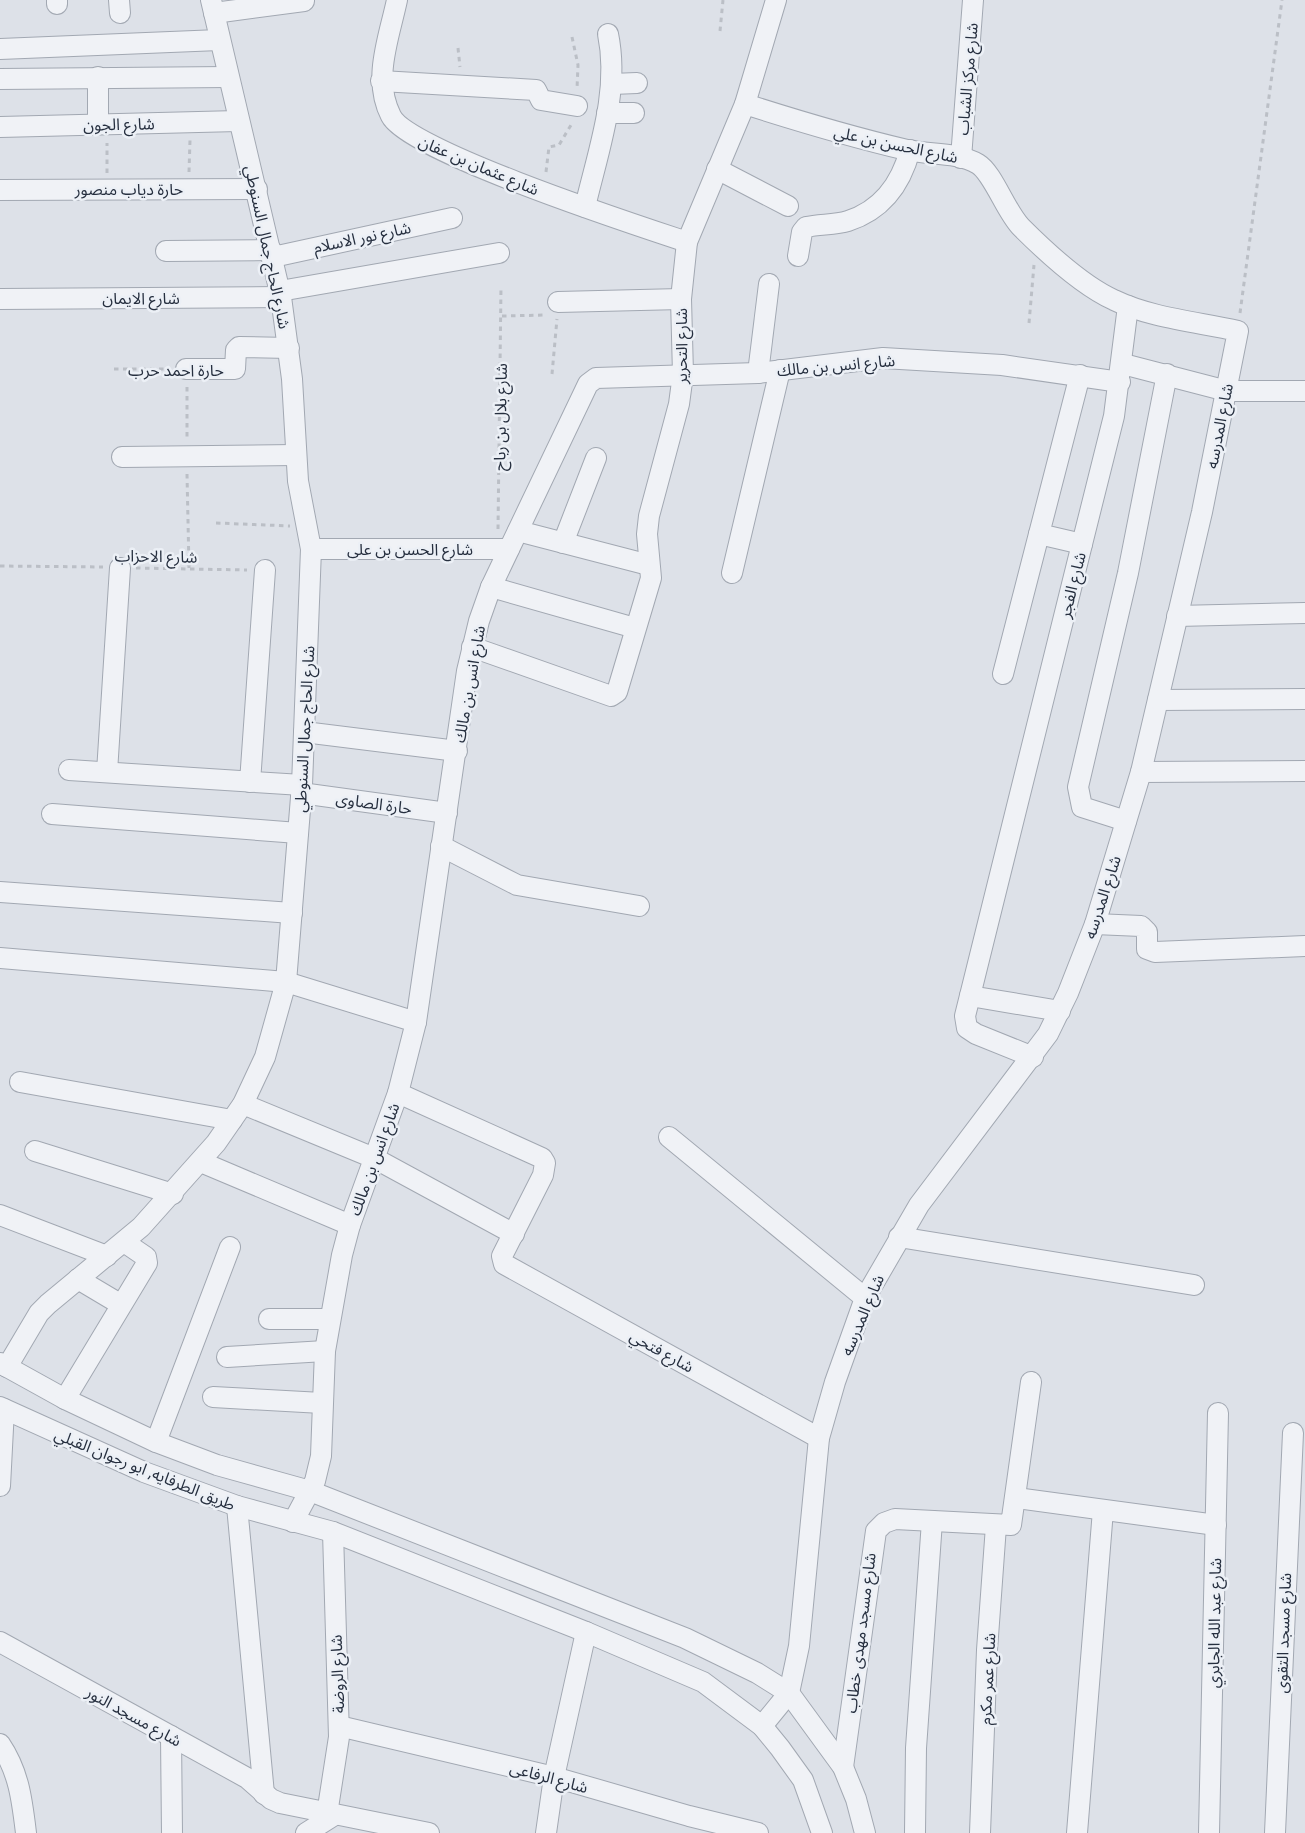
<svg xmlns="http://www.w3.org/2000/svg" width="1305" height="1833" font-family="Ubuntu,'Noto Sans Arabic',sans-serif">
<style>
.lines{fill:none;stroke-linecap:round;stroke-linejoin:round}
.minor-casing{stroke:#a2a8b2;stroke-width:22}
.path{stroke:#bbbfc6;stroke-width:3;stroke-dasharray:4.5 4.5;stroke-linecap:butt}
.minor{stroke:#f0f2f6;stroke-width:20}
.labels{text-anchor:middle;dominant-baseline:central;stroke-width:5;stroke-linejoin:round;paint-order:stroke}
.street-label{font-size:16px;fill:#262f3f;stroke:#ecf0f6}
</style>
<rect width="100%" height="100%" fill="#dde1e8"/>
<g class="lines">
<g class="minor-casing">
<g id="minor">
<polyline points="57,0 57,4"/>
<polyline points="119,0 120,13"/>
<path d="M397,0C389,38 372,79 391,116C408,151 639,226 687,242"/>
<polyline points="214,13 304,1"/>
<polyline points="0,49 219,40"/>
<polyline points="0,79 228,77"/>
<polyline points="381,81 536,90 541,100 577,106"/>
<polyline points="612,84 637,83"/>
<path d="M745,104C798,121 852,137 907,150C929,155 958,152 978,164C993,173 1006,212 1021,227C1046,252 1083,286 1114,300C1151,318 1198,322 1238,331L1202,512L1141,772L1095,924L1068,993L1048,1034L919,1205L865,1298L835,1382L819,1438L799,1646L789,1693L762,1726"/>
<polyline points="607,113 634,113"/>
<polyline points="98,124 98,77"/>
<polyline points="0,127 238,121"/>
<polyline points="961,158 973,0"/>
<polyline points="717,169 788,206"/>
<polyline points="0,190 257,189"/>
<path d="M585,207C598,151 620,92 608,34"/>
<polyline points="166,251 271,250"/>
<path d="M798,256L802,232L806,227C820,224 835,225 848,221C882,210 901,184 910,150"/>
<polyline points="273,257 452,218"/>
<polyline points="280,291 499,253"/>
<polyline points="0,299 281,297"/>
<polyline points="558,302 681,299"/>
<polyline points="1123,364 1227,391 1305,391"/>
<polyline points="186,369 235,369 236,350 239,347 289,348"/>
<polyline points="758,373 769,284"/>
<polyline points="122,457 295,455"/>
<polyline points="518,531 649,565"/>
<polyline points="563,543 596,458"/>
<polyline points="1082,544 1114,416 1128,306"/>
<polyline points="311,549 509,549"/>
<polyline points="732,573 780,370"/>
<polyline points="491,587 635,628"/>
<polyline points="1177,616 1305,613"/>
<polyline points="472,647 611,696 617,692 651,578 647,534 649,516 679,404 683,374 681,299 687,242 745,104 776,0"/>
<polyline points="1003,674 1039,534"/>
<polyline points="1158,700 1305,699"/>
<polyline points="304,732 457,751"/>
<polyline points="69,770 302,785"/>
<polyline points="107,772 120,568"/>
<polyline points="1141,772 1305,771"/>
<polyline points="250,782 265,570"/>
<polyline points="301,793 447,813"/>
<polyline points="52,814 298,833"/>
<polyline points="1126,821 1082,807 1078,787 1128,573 1167,374"/>
<polyline points="441,846 517,885 639,906"/>
<polyline points="0,892 292,913"/>
<polyline points="1095,924 1141,926 1147,932 1147,949 1155,952 1305,946"/>
<polyline points="0,958 286,982 416,1022"/>
<polyline points="970,996 1060,1011"/>
<polyline points="1033,1057 976,1034 967,1028 965,1016 1082,544 1039,534 1080,375"/>
<polyline points="20,1082 232,1120"/>
<polyline points="398,1093 542,1158 545,1163 543,1175 502,1256 504,1264 819,1438"/>
<polyline points="243,1104 374,1158 514,1234"/>
<polyline points="669,1137 865,1298"/>
<polyline points="35,1151 173,1194"/>
<polyline points="201,1162 350,1225"/>
<polyline points="0,1215 107,1256"/>
<polyline points="899,1237 1194,1285"/>
<polyline points="78,1279 120,1304"/>
<polyline points="269,1319 329,1319"/>
<polyline points="227,1357 325,1351"/>
<polyline points="0,1363 65,1399 156,1442 217,1465 310,1491 685,1638 757,1673 789,1693 843,1767 856,1799 865,1833"/>
<polyline points="7,1367 39,1313 48,1304 141,1227 216,1143 243,1104 265,1057 286,982 302,785 311,549 298,481 292,379 281,297 211,0"/>
<polyline points="213,1397 322,1403"/>
<polyline points="65,1399 147,1263 146,1257 124,1242"/>
<polyline points="0,1407 144,1472 237,1506 333,1532 586,1632 703,1682 762,1726 780,1748 803,1780 822,1833"/>
<polyline points="156,1442 230,1247"/>
<polyline points="0,1486 4,1409"/>
<polyline points="1016,1498 1216,1525"/>
<polyline points="237,1506 264,1794"/>
<polyline points="293,1522 315,1481 321,1456 325,1351 342,1255 350,1225 398,1093 416,1022 467,671 479,621 491,587 588,384 596,378 758,373 883,358 1002,365 1120,382"/>
<polyline points="0,1642 247,1778 271,1799 280,1803 429,1833"/>
<polyline points="339,1726 554,1777 689,1816 758,1833"/>
<polyline points="171,1736 172,1833"/>
<path d="M0,1744C19,1772 22,1800 26,1833"/>
<polyline points="843,1767 876,1531 884,1523 895,1519 1011,1525 1031,1382"/>
<polyline points="327,1814 339,1737 333,1532"/>
<polyline points="306,1833 333,1816"/>
<polyline points="546,1833 554,1777 586,1632"/>
<polyline points="915,1833 916,1748 932,1521"/>
<polyline points="980,1833 987,1650 996,1526"/>
<polyline points="1077,1833 1103,1510"/>
<polyline points="1209,1833 1218,1413"/>
<polyline points="1275,1833 1293,1433"/>
</g>
</g>
<g class="path">
<polyline points="720,31 723,0"/>
<polyline points="572,37 578,65 577,89"/>
<polyline points="458,48 460,67"/>
<polyline points="189,172 190,140"/>
<polyline points="546,172 549,147 559,145 571,125"/>
<polyline points="107,173 107,143"/>
<polyline points="1240,313 1282,0"/>
<polyline points="502,316 546,315"/>
<polyline points="1029,323 1034,265"/>
<polyline points="114,369 168,369"/>
<polyline points="552,374 557,319"/>
<polyline points="187,387 187,438"/>
<polyline points="187,474 189,568"/>
<polyline points="216,523 290,526"/>
<polyline points="498,529 501,286"/>
<polyline points="0,566 103,567"/>
<polyline points="136,568 247,570"/>
</g>
<use href="#minor" class="minor"/>
</g>
<g class="labels">
<g class="street-label">
<text transform="translate(967 79) rotate(-85)">شارع مركز الشباب</text>
<text transform="translate(119 124) rotate(-1)">شارع الجون</text>
<text transform="translate(896 144) rotate(12)">شارع الحسن بن علي</text>
<text transform="translate(479 165) rotate(23)">شارع عثمان بن عفان</text>
<text x="129" y="189">حارة دياب منصور</text>
<text transform="translate(362 237) rotate(-12)">شارع نور الاسلام</text>
<text transform="translate(268 247) rotate(78)">شارع الحاج جمال السنوطي</text>
<text x="141" y="298">شارع الايمان</text>
<text transform="translate(681 346) rotate(-90)">شارع التحرير</text>
<text transform="translate(836 365) rotate(-5)">شارع انس بن مالك</text>
<text x="176" y="370">حارة احمد حرب</text>
<text transform="translate(500 417) rotate(-89)">شارع بلال بن رباح</text>
<text transform="translate(1219 426) rotate(-79)">شارع المدرسه</text>
<text x="410" y="549">شارع الحسن بن على</text>
<text transform="translate(156 556) rotate(1)">شارع الاحزاب</text>
<text transform="translate(1072 585) rotate(-76)">شارع الفجر</text>
<text transform="translate(469 684) rotate(-80)">شارع انس بن مالك</text>
<text transform="translate(304 729) rotate(-87)">شارع الحاج جمال السنوطي</text>
<text transform="translate(374 803) rotate(8)">حارة الصاوى</text>
<text transform="translate(1102 897) rotate(-72)">شارع المدرسه</text>
<text transform="translate(374 1159) rotate(-70)">شارع انس بن مالك</text>
<text transform="translate(862 1315) rotate(-67)">شارع المدرسه</text>
<text transform="translate(662 1351) rotate(29)">شارع فتحي</text>
<text transform="translate(145 1469) rotate(22)">طريق الطرفايه, ابو رجوان القبلي</text>
<text transform="translate(1214 1623) rotate(-89)">شارع عبد الله الجابري</text>
<text transform="translate(860 1633) rotate(-83)">شارع مسجد مهدى خطاب</text>
<text transform="translate(1283 1633) rotate(-88)">شارع مسجد التقوى</text>
<text transform="translate(337 1674) rotate(-92)">شارع الروضة</text>
<text transform="translate(987 1679) rotate(-87)">شارع عمر مكرم</text>
<text transform="translate(134 1716) rotate(29)">شارع مسجد النور</text>
<text transform="translate(549 1777) rotate(15)">شارع الرفاعى</text>
</g>
</g>
</svg>
